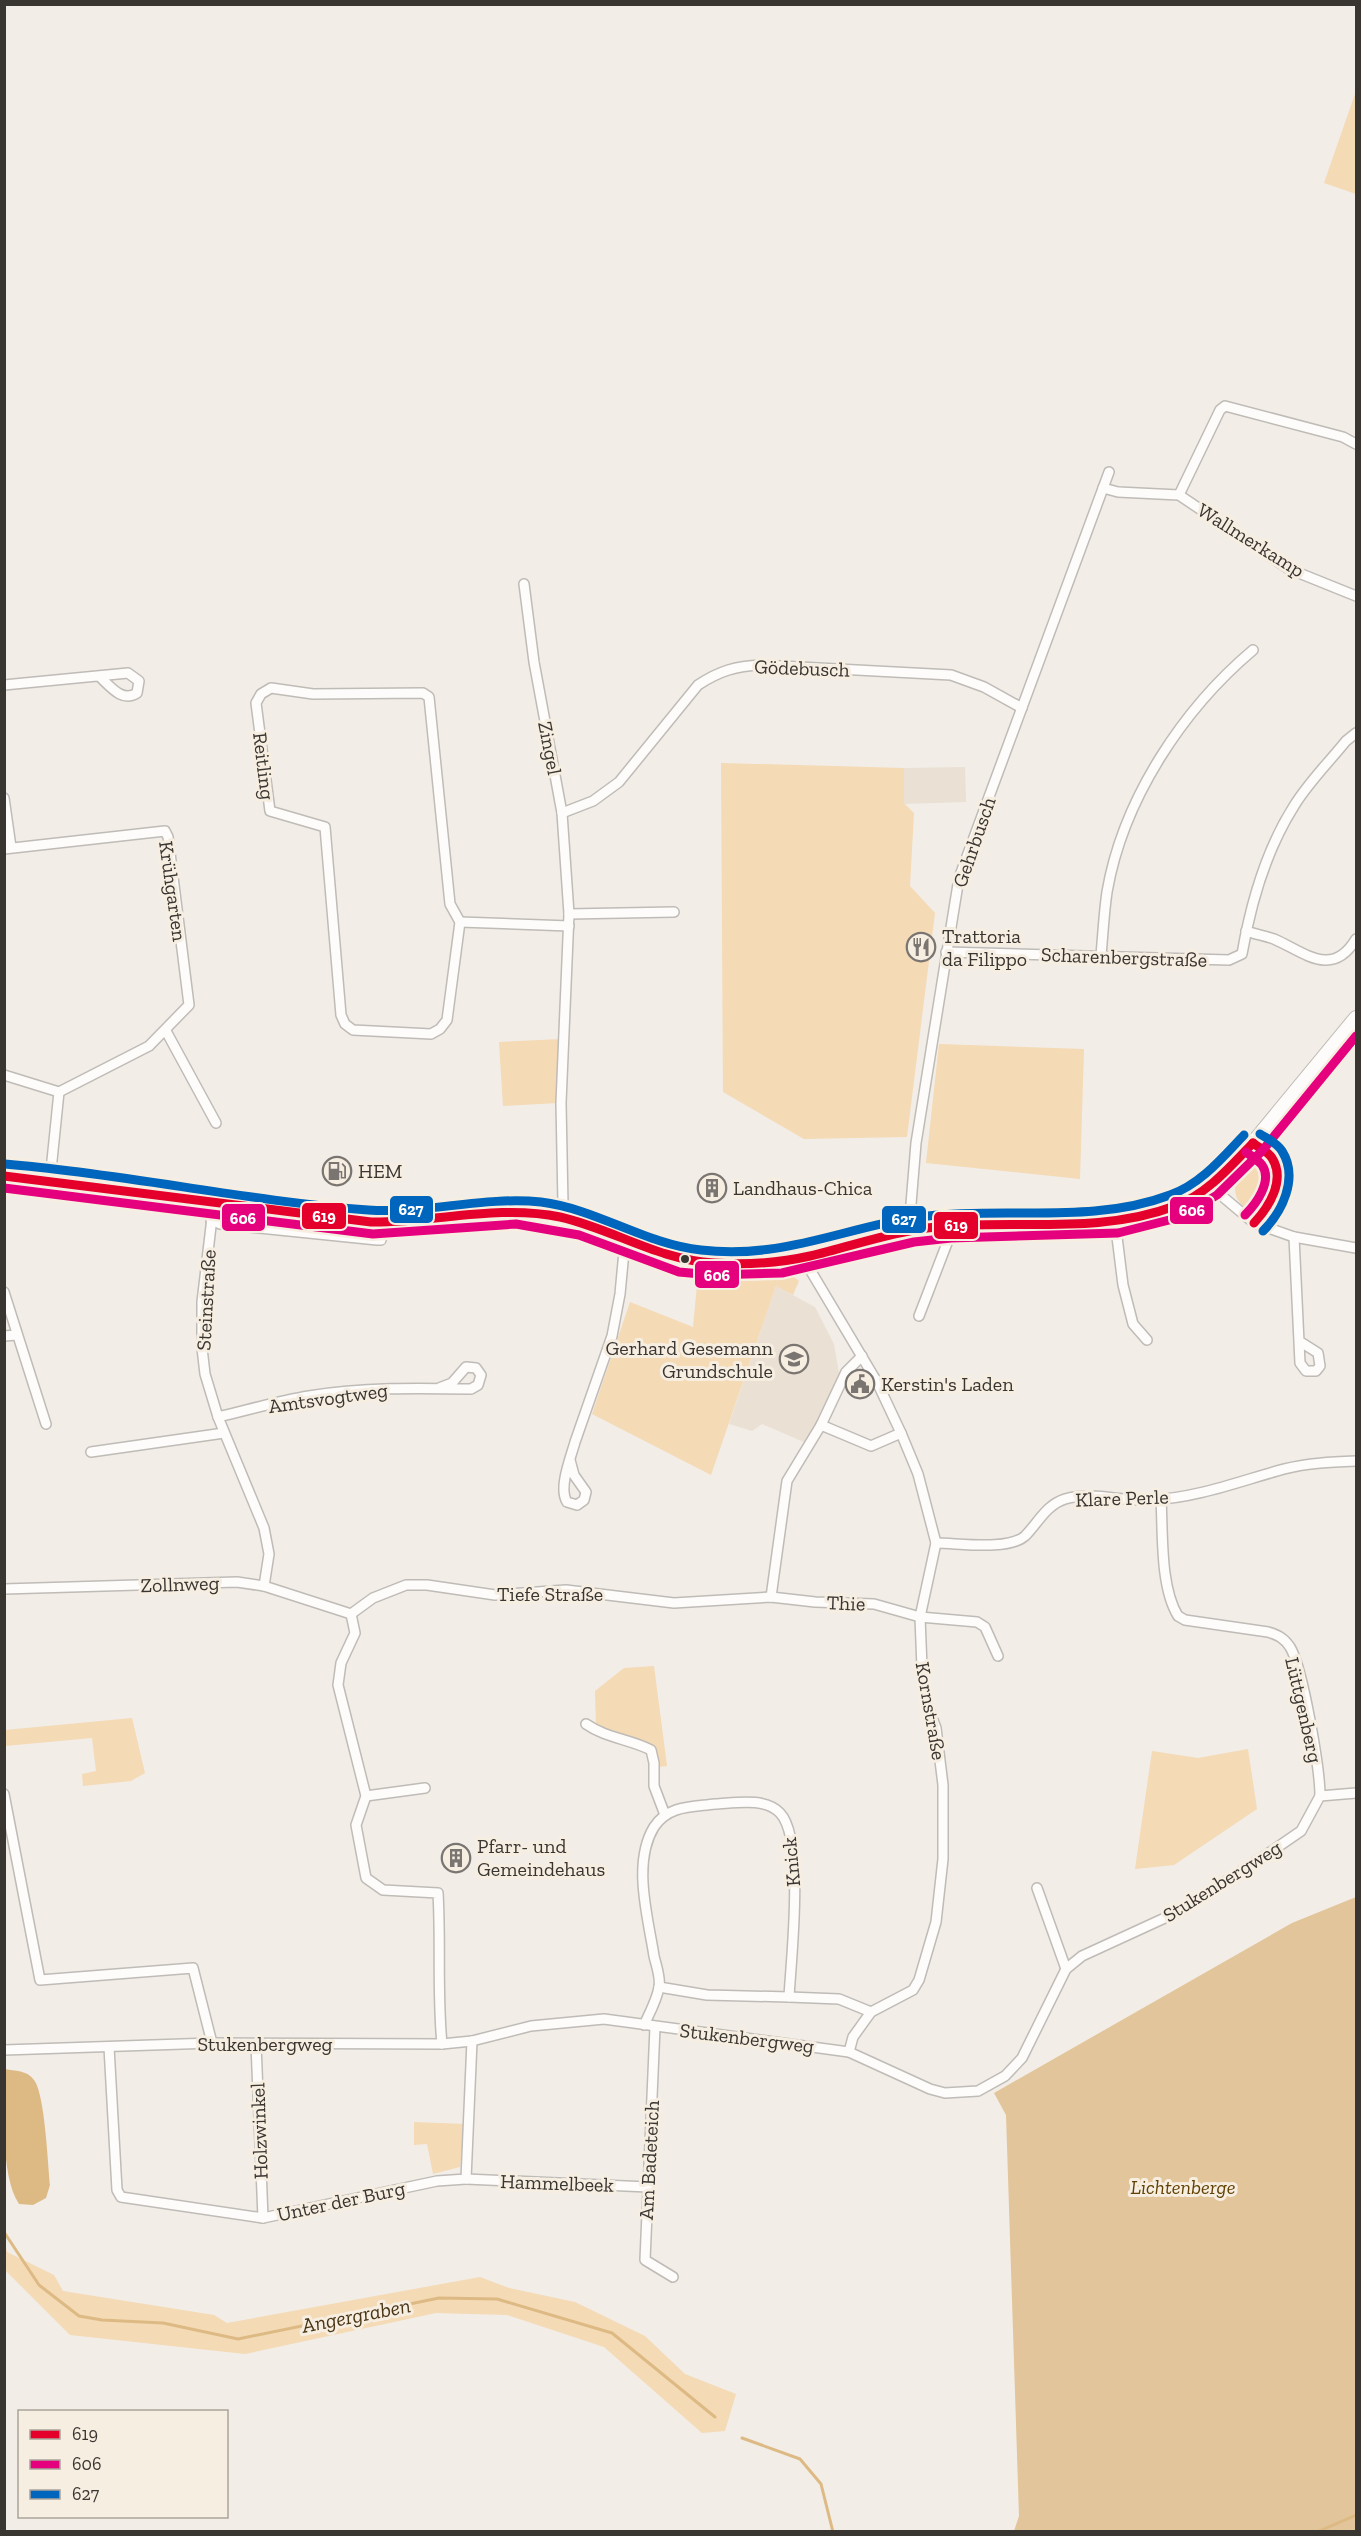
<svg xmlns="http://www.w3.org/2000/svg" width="1361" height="2536" font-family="'Zilla Slab',serif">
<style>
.built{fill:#eae1d4}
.green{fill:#f4dab5}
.forest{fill:#e2c59a}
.water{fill:#ddba84}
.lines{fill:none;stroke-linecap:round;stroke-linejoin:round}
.stream{stroke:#ddba84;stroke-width:3}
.street-casing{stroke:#bfbbb6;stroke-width:12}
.secondary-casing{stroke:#bfbbb6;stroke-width:16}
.street{stroke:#fdfcfb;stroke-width:9}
.secondary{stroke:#fdfcfb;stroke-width:14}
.bus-1-casing{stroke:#f7eee2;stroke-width:14}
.bus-2-casing{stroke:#f7eee2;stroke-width:14}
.bus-3-casing{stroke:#f7eee2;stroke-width:14}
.bus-1{stroke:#e4002b;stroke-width:9}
.bus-2{stroke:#e5007d;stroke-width:9}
.bus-3{stroke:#0065bd;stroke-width:9}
.bus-dot{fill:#393531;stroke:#f7eee2;stroke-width:2}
.labels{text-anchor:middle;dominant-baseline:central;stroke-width:6;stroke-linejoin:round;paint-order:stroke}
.street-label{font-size:20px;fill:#393531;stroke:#f7eee2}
.poi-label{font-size:20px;fill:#393531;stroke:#f7eee2;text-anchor:start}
.park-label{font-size:20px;font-style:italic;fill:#614103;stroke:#f7eee2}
.water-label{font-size:21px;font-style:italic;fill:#4a3515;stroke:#f7eee2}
.line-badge{stroke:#f7eee2;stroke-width:2}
.badge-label{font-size:16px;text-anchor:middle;font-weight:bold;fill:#fff}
</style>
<rect width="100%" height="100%" fill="#f2ede7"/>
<g class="built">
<polygon points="965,767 966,802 904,804 904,768"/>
<polygon points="776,1286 815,1307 834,1344 839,1373 817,1426 806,1443 762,1424 752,1431 729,1424"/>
</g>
<g class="green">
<polygon points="1356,91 1356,194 1324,183"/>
<polygon points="721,763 904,768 904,803 914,813 910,886 935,913 907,1137 804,1139 723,1092"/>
<polygon points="561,1039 558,1103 503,1106 499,1042"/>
<polygon points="939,1044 1084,1049 1080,1179 926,1163"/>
<path d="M1251,1159H1259L1265,1165L1266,1189L1261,1206L1251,1212C1226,1197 1234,1177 1251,1159Z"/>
<polygon points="767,1271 788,1272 799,1281 793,1295 776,1286 711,1475 592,1414 630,1302 693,1327 698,1275 757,1276"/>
<path d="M654,1666L667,1766L658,1767C653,1731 624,1739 596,1726L595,1691L624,1668Z"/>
<polygon points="132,1718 145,1773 131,1781 83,1786 82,1774 96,1771 92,1738 5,1746 5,1730"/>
<polygon points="1248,1749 1257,1809 1174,1865 1135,1869 1152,1751 1198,1758"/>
<polygon points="414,2122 465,2124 460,2167 433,2174 427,2144 414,2145"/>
<polygon points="5,2243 7,2252 54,2275 63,2291 214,2315 227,2323 480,2277 509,2288 575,2302 645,2336 685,2374 736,2394 725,2431 702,2433 604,2347 507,2315 436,2313 245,2354 70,2335 5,2270"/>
</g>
<polygon class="forest" points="1356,1897 1356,2531 1014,2531 1019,2516 1006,2115 994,2093 1292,1923"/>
<path class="water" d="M5,2069C15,2071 27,2070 34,2080C45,2094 48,2165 50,2185L46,2198L33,2205L19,2204C0,2175 4,2106 5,2069Z"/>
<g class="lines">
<g class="stream">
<polyline points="4,2232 39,2285 79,2316 102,2320 163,2323 238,2339 439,2298 497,2299 612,2333 715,2417"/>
<polyline points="742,2438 800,2459 821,2484 833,2532"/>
<polyline points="1317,2532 1356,2515"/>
</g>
<g class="street-casing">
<g id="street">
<polyline points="1103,488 1118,492 1179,495 1289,569 1356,596"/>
<polyline points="1179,495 1220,410 1225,406 1343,437 1356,444"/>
<polyline points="524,584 534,662 562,813 569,914 561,1103 563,1205 560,1217"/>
<path d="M4,685L128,673L139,681L137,693C122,703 110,686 99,676"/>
<polygon points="271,688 313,694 423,693 429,697 450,904 460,922 447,1020 440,1029 431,1034 353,1030 345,1024 341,1015 325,827 270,811 256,703 261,694"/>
<polyline points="4,798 11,847"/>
<path d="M562,813L593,801L619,782L698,685C719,671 736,666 761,665L951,675L984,687L1022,708"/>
<polyline points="4,849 165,831 168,837 189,1005 149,1046 59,1092 4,1075"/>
<polyline points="569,914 674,912"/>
<polyline points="460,922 569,926"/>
<path d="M1246,931C1255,934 1265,936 1274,939C1304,952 1332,979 1356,939"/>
<path d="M946,952L1229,960L1242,954C1251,902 1266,850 1294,806C1308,783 1329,762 1346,741L1356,733"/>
<path d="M1101,955C1103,934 1104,912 1107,892C1123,799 1183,709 1253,650"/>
<polyline points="166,1031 216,1123"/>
<path d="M1253,1143C1259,1148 1268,1152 1272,1158C1285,1179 1270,1209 1254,1223"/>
<polyline points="50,1180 59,1092"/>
<polyline points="1210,1186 1254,1223 1294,1237 1356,1248"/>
<polyline points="214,1201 202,1302 202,1348 205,1374 218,1417 264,1528 269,1554 264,1586"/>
<polyline points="211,1220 220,1224 377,1240 381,1240 382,1222"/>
<polyline points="1115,1221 1123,1285 1133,1324 1147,1340"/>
<polyline points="912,1230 911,1204 916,1143 959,878 1109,472"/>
<polyline points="1294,1237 1300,1363 1306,1371 1316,1371 1320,1366 1318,1353 1299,1341"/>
<polyline points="806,1256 809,1268 877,1382 901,1433 918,1474 936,1543 920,1617 922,1668 926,1701 936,1728 943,1785 943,1859 936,1922 919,1980 913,1990 871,2012 853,2037 849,2052"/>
<polyline points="4,1292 46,1424"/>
<polyline points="919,1316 949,1238 950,1226"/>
<polyline points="4,1336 17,1335"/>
<path d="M218,1417C248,1410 278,1401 309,1396C362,1387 417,1388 471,1389L478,1385L481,1375L476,1368L466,1367L452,1383L439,1388"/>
<polyline points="821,1425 871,1446 901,1433"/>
<polyline points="91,1452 224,1433"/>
<path d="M570,1460L574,1475L586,1492L584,1500L577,1505L567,1502C558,1488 571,1457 575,1442L612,1336L620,1294L625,1241"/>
<path d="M1161,1499C1163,1533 1160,1587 1178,1616L1185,1620L1268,1632C1278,1635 1284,1638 1290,1647C1303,1668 1320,1770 1320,1796"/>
<path d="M936,1543C959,1543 1008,1551 1025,1536C1038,1523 1046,1505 1065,1499C1093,1491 1123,1502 1151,1500C1197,1498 1240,1481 1284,1469C1308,1463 1332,1462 1356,1461"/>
<polyline points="4,1589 237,1582 264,1586 351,1614"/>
<polyline points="771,1597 787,1481 821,1425 846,1372 862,1356"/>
<polyline points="351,1614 373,1598 406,1585 427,1585 495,1595 566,1590 674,1603 771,1597 815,1602 874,1604 920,1617 977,1622 985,1627 998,1656"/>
<path d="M351,1614L355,1633L341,1663L338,1685L366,1796L356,1825L366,1878L383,1890L438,1893C441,1943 437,1993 442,2044"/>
<path d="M586,1724C606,1738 629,1739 651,1750L654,1763V1786L665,1815"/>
<polyline points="4,1794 40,1980 193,1968 212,2043"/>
<polyline points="366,1796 425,1788"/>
<polyline points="1037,1888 1066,1969"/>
<polyline points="659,1987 707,1995 789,1997"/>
<path d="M644,2025C649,2014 657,2000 659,1987C661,1978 656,1965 654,1956C648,1917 632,1863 654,1827C668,1805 693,1807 715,1804C735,1803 765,1797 780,1813C805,1839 791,1959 789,1997L839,1999L871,2012"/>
<polyline points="655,2027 645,2260 673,2277"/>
<polyline points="256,2044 263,2218"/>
<polyline points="109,2047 117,2190 121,2197 263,2218 437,2181 466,2179 472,2041"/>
<polyline points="4,2050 212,2043 442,2044 472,2041 531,2026 604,2019 849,2052 930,2089 945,2093 978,2091 1005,2076 1022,2058 1066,1969 1082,1956 1180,1911 1269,1853 1301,1831 1320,1796 1356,1793"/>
<polyline points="466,2179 648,2187"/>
</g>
</g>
<g class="secondary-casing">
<polyline id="secondary" points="4,1176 373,1222 516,1212 540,1214 582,1223 682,1260 712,1263 780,1261 912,1230 950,1226 1115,1221 1177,1206 1210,1186 1253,1143 1356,1018"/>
</g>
<use href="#street" class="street"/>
<use href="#secondary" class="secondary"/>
<g class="bus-1-casing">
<g id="bus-1">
<path d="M1253,1143C1259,1148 1268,1151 1272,1158C1286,1180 1269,1207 1254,1223"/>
<path d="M4,1176L371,1222C433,1223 498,1204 560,1217C613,1229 658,1260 714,1263C746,1265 779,1263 810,1256C849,1247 887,1233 927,1228C1009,1218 1096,1236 1175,1206C1207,1194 1230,1167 1253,1143"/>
</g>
</g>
<g class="bus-2-casing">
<g id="bus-2">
<polyline points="4,1188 373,1234 516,1224 579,1235 679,1272 712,1275 782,1273 914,1242 951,1238 1118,1233 1181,1217 1217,1195 1262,1151 1356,1036"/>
<path d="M1245,1215C1256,1204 1273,1181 1262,1165C1258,1160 1251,1156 1246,1152"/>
</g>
</g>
<g class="bus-3-casing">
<g id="bus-3">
<path d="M1260,1134C1268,1139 1277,1143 1282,1151C1299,1178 1282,1212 1263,1231"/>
<path d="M5,1164C127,1174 246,1201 368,1210C426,1214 484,1196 541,1202C597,1209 645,1244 701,1250C787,1260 847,1225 928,1216C1008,1207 1094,1224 1170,1195C1201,1184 1223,1157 1244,1135"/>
</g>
</g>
<use href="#bus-1" class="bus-1"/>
<use href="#bus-2" class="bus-2"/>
<use href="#bus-3" class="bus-3"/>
</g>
<defs>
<g id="restaurant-ring" transform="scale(1.5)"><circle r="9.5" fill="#f7eee2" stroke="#7a7571" stroke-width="1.5"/><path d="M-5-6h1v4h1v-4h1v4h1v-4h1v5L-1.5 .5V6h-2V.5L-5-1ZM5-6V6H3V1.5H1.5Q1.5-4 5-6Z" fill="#7a7571"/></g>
<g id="fuel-ring" transform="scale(1.5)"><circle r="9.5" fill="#f7eee2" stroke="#7a7571" stroke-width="1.5"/><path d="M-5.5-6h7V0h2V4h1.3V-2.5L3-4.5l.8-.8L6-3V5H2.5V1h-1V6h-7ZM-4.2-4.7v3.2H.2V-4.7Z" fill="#7a7571"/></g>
<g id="building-ring" transform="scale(1.5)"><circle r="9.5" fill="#f7eee2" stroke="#7a7571" stroke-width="1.5"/><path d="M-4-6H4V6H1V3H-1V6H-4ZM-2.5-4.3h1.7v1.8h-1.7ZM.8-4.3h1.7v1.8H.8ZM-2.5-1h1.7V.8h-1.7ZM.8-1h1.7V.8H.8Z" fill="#7a7571"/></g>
<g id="school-ring" transform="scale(1.5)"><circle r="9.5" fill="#f7eee2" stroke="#7a7571" stroke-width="1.5"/><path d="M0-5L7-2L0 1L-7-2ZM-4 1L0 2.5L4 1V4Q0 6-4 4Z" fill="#7a7571"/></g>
<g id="civic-ring" transform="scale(1.5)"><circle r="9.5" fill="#f7eee2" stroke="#7a7571" stroke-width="1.5"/><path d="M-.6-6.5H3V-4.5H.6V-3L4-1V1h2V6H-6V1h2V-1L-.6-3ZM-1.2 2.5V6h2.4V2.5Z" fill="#7a7571"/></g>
</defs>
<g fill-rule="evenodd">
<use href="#restaurant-ring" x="921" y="947"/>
<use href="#fuel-ring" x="337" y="1171"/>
<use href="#building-ring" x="712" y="1188"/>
<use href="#school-ring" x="794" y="1359"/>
<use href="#civic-ring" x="860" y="1384"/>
<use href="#building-ring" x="456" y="1858"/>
</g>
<circle class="bus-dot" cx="685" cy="1259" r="5"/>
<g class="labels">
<g class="street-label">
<text transform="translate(1251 540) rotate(32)">Wallmerkamp</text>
<text transform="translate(802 668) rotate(2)">Gödebusch</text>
<text transform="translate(550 748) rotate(79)">Zingel</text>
<text transform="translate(264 766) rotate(83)">Reitling</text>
<text transform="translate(974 842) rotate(-71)">Gehrbusch</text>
<text transform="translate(173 891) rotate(82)">Krühgarten</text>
<text transform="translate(1124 957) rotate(2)">Scharenbergstraße</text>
<text transform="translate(206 1300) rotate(-87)">Steinstraße</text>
<text transform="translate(328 1398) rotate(-8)">Amtsvogtweg</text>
<text transform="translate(1122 1498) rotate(-2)">Klare Perle</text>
<text transform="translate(180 1584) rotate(-2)">Zollnweg</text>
<text x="550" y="1594">Tiefe Straße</text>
<text transform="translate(846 1603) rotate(2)">Thie</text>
<text transform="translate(1304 1710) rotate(77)">Lüttgenberg</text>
<text transform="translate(931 1711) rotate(80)">Kornstraße</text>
<text transform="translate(791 1862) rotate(-95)">Knick</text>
<text transform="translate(1222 1881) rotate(-32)">Stukenbergweg</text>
<text transform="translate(747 2038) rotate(7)">Stukenbergweg</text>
<text x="265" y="2044">Stukenbergweg</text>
<text transform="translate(259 2131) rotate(-92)">Holzwinkel</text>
<text transform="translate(649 2160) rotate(-87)">Am Badeteich</text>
<text transform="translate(557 2183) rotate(2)">Hammelbeek</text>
<text transform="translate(341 2201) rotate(-12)">Unter der Burg</text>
</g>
<g class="poi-label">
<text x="942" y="936">Trattoria<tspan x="942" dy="23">da Filippo</tspan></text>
<text x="358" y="1171">HEM</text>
<text x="733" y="1188">Landhaus-Chica</text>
<text x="773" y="1348" text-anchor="end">Gerhard Gesemann<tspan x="773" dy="23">Grundschule</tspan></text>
<text x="881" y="1384">Kerstin's Laden</text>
<text x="477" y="1846">Pfarr- und<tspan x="477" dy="23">Gemeindehaus</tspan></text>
</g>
<g class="park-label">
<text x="1183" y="2187">Lichtenberge</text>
</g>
<g class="water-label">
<text transform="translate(356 2315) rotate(-11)">Angergraben</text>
</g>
</g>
<g class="line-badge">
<rect x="389" y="1195" width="45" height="29" rx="6" fill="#0065bd"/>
<rect x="1169" y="1196" width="45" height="29" rx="6" fill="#e5007d"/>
<rect x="301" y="1202" width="46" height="28" rx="6" fill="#e4002b"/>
<rect x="221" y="1203" width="45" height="29" rx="6" fill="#e5007d"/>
<rect x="881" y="1205" width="46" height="29" rx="6" fill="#0065bd"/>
<rect x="933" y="1211" width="46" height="29" rx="6" fill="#e4002b"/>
<rect x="694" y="1260" width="46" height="29" rx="6" fill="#e5007d"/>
</g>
<g class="badge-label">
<text x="411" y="1215">627</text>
<text x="1192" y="1216">606</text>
<text x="324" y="1222">619</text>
<text x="243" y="1224">606</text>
<text x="904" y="1225">627</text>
<text x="956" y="1231">619</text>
<text x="717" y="1281">606</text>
</g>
<rect width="1361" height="2536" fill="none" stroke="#393531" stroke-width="12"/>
<rect x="18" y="2410" width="210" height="108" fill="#f7eee2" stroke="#aba49b" stroke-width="1.5"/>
<rect x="30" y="2430" width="30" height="9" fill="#e4002b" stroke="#aba49b" stroke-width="1.5"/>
<text x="72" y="2440" font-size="18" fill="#393531">619</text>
<rect x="30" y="2460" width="30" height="9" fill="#e5007d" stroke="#aba49b" stroke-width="1.5"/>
<text x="72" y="2470" font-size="18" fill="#393531">606</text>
<rect x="30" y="2490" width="30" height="9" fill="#0065bd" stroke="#aba49b" stroke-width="1.5"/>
<text x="72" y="2500" font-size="18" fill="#393531">627</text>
</svg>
